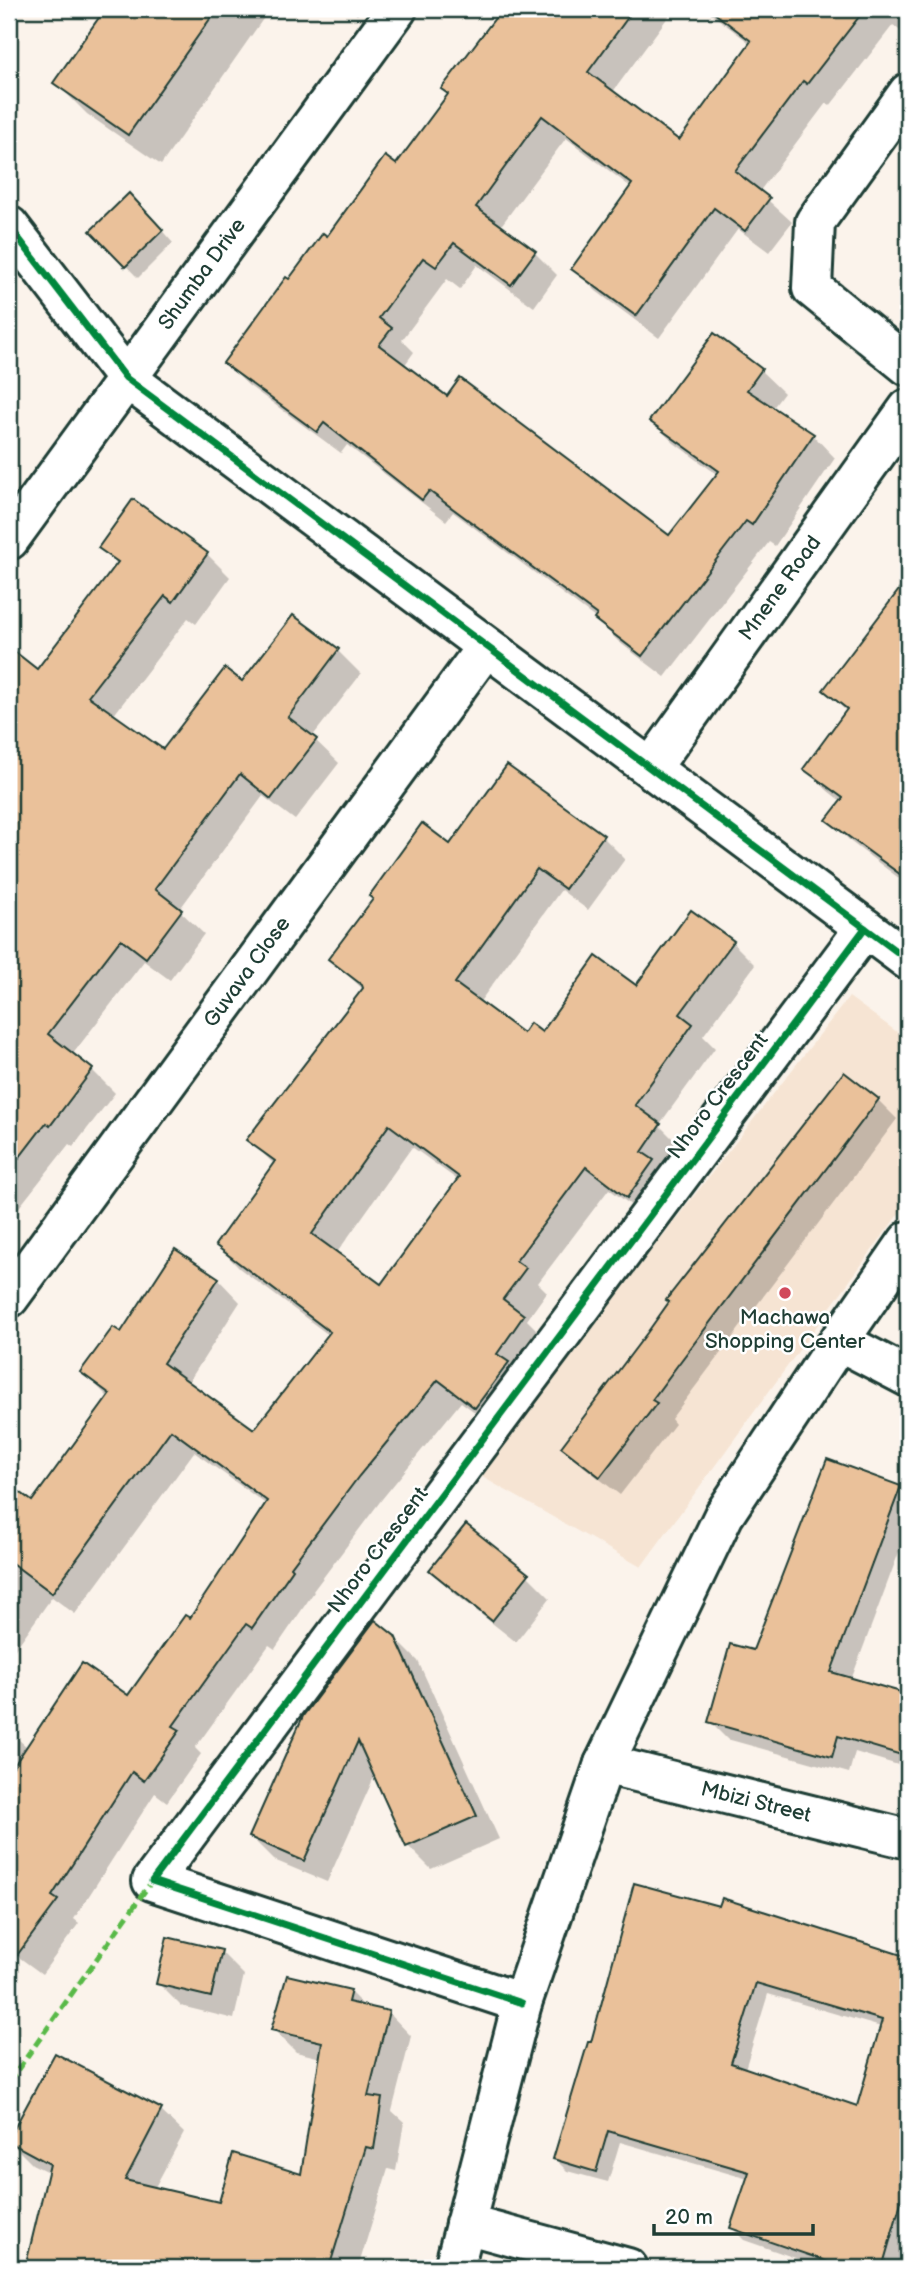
<svg xmlns="http://www.w3.org/2000/svg" width="917" height="2277" font-family="'Balsamiq Sans',sans-serif">
<style>
.built{fill:#f6e4d3}
.shadow{fill:#0003;fill-rule:evenodd}
.building{fill:#eac19a;stroke:#1f3d34;stroke-width:2;fill-rule:evenodd}
.lines{fill:none;stroke-linecap:round;stroke-linejoin:round}
.minor-casing{stroke:#1f3d34;stroke-width:44}
.minor{stroke:#fff;stroke-width:38}
.quiet{stroke:#58b947;stroke-width:5;stroke-dasharray:10 5;stroke-linecap:butt}
.cycleway-casing{stroke:#fff;stroke-width:11}
.cycleway{stroke:#00873e;stroke-width:7}
.poi-dot{fill:#d1495b;stroke:#fff;stroke-width:2.5}
.labels{text-anchor:middle;dominant-baseline:central;stroke-width:5;stroke-linejoin:round;paint-order:stroke}
.street-label{font-size:21px;fill:#1f3d34;stroke:#fff}
.poi-label{font-size:21px;fill:#1f3d34;stroke:#fff}
</style>
<rect width="100%" height="100%" fill="#fbf3eb"/>
<filter id="ink" filterUnits="userSpaceOnUse"><feTurbulence type="fractalNoise" baseFrequency=".0143" numOctaves="2"/><feDisplacementMap in="SourceGraphic" scale="14" xChannelSelector="R" yChannelSelector="G"/><feConvolveMatrix kernelMatrix="1 2 1 2 8 2 1 2 1" color-interpolation-filters="sRGB"/></filter>
<g filter="url(#ink)">
<polygon class="built" points="849,997 908,1040 908,1201 641,1567 477,1474"/>
<g class="shadow">
<polygon points="108,9 270,9 161,165 87,114 56,83"/>
<polygon points="350,9 363,9 357,15"/>
<polygon points="504,9 674,9 612,93 679,143 751,44 705,9 908,9 908,26 903,33 893,25 830,106 826,103 759,192 792,222 769,252 738,229 659,338 596,291 573,268 632,188 566,138 500,227 535,253 557,275 534,307 477,265 460,289 447,279 402,340 414,352 404,366 447,398 669,538 718,475 674,443 651,421 714,336 761,371 784,393 772,409 813,435 835,458 775,546 769,542 665,677 619,642 595,618 453,512 446,521 347,445 341,453 248,385 225,363 290,281 396,166 449,95 443,89"/>
<polygon points="141,207 173,243 138,278 92,231"/>
<polygon points="100,547 207,554 230,577 196,624 188,618 113,716 163,751 243,684 294,617 338,651 361,674 312,737 339,763 295,820 263,796 179,910 204,934 170,980 144,961 72,1055 92,1070 115,1093 73,1147 69,1144 9,1220 9,649 37,671 118,565"/>
<polygon points="908,580 908,885 851,842 829,819 842,802 828,791 805,769 847,712 825,690"/>
<path d="M602,836L625,859L588,910L561,890L479,1003L523,1035H542L733,943L755,965L703,1036L715,1048L659,1125L682,1148L650,1219L609,1189L538,1283L547,1292L527,1320L546,1339L498,1429L461,1402L382,1499L313,1591L314,1592L275,1649L269,1645L195,1748L201,1754L167,1802L155,1793L74,1919L79,1923L42,1974L9,1950V1731L27,1747L128,1697L190,1621L267,1505L194,1452L75,1614L52,1597L9,1658V1486L33,1504L109,1398L83,1372L121,1335L218,1279L240,1302L188,1383L254,1431L330,1336L239,1268L217,1245L275,1165L249,1140L364,990L330,959L451,847ZM412,1147L459,1181L382,1287L336,1254Z"/>
<polygon points="845,1074 878,1100 897,1119 671,1419 675,1424 620,1495 583,1466 564,1447"/>
<polygon points="900,1488 908,1496 908,1528 851,1680 871,1698 908,1709 908,1768 855,1752 849,1773 727,1739 710,1722 755,1652"/>
<polygon points="431,1570 527,1575 550,1598 516,1642 454,1593"/>
<polygon points="394,1637 418,1661 499,1839 431,1869 408,1846 375,1775 327,1882 274,1860 251,1837"/>
<path d="M636,1885L908,1959V2268H824L744,2240L732,2228L748,2179L620,2142L608,2182L567,2171L555,2159L592,2045ZM768,1994L881,2027L858,2108L745,2069Z"/>
<polygon points="221,1952 244,1975 234,2019 181,2006 158,1983"/>
<polygon points="350,1992 366,2008 389,2013 411,2036 392,2111 404,2122 396,2171 388,2169 358,2268 33,2268 28,2264 50,2173 32,2164 9,2141 56,2055 161,2111 184,2133 154,2189 220,2204 302,2176 321,2058 296,2052 273,2029"/>
</g>
<g class="building">
<polygon points="105,9 217,9 128,135 53,83"/>
<polygon points="502,9 634,9 588,72 679,140 751,41 709,9 865,9 807,84 803,81 735,171 770,198 745,231 714,208 636,316 571,269 632,184 542,116 476,207 536,251 511,285 454,243 436,267 423,258 379,318 392,328 379,345 447,396 460,378 669,535 719,471 649,421 714,333 762,369 747,390 814,434 752,525 746,521 642,656 594,619 597,615 429,491 422,500 324,423 317,432 223,363 286,277 289,279 323,233 327,236 385,156 396,164 448,94 441,89"/>
<polygon points="129,193 163,230 125,267 90,231"/>
<polygon points="133,499 208,553 173,602 165,596 88,696 163,749 225,668 242,681 293,615 339,649 288,717 317,739 271,799 240,774 155,889 182,910 146,958 121,939 48,1034 93,1069 50,1126 46,1123 9,1171 9,647 37,669 118,562 98,548"/>
<polygon points="908,578 908,880 826,820 843,798 803,769 847,709 823,690"/>
<path d="M507,765L604,835L565,889L537,869L455,983L523,1033L530,1023L542,1032L596,956L636,985L691,910L734,941L680,1014L693,1024L635,1105L661,1124L642,1152L654,1160L627,1198L586,1167L516,1261L526,1268L503,1299L524,1315L497,1354L509,1362L475,1408L438,1380L359,1476L291,1567L293,1569L252,1628L246,1624L173,1726L180,1730L144,1781L132,1772L52,1896L58,1900L9,1966V1773L82,1663L128,1695L185,1615L190,1618L267,1501L171,1430L52,1593L9,1561V1484L32,1501L110,1394L80,1372L113,1327L121,1332L175,1249L219,1278L163,1363L254,1429L330,1332L215,1245L275,1161L246,1140L363,988L362,985L328,959L373,899L369,896L422,823L450,844ZM389,1125L459,1177L381,1284L312,1234Z"/>
<polygon points="844,1072 879,1099 677,1366 652,1400 657,1403 600,1477 561,1447 647,1333 669,1302 666,1300"/>
<polygon points="827,1459 901,1486 831,1672 908,1694 908,1757 838,1736 832,1757 708,1722 730,1644 753,1650"/>
<polygon points="466,1524 529,1574 492,1621 429,1570"/>
<polygon points="375,1620 395,1636 477,1816 406,1847 358,1741 304,1861 297,1858 249,1837 303,1716"/>
<path d="M634,1883L719,1906L722,1898L908,1957V2178L882,2268H846L730,2228L749,2172L608,2131L596,2172L553,2159L588,2042H591ZM756,1983L882,2020L857,2106L731,2063Z"/>
<polygon points="167,1937 222,1950 211,1997 156,1984"/>
<polygon points="287,1975 351,1990 348,2002 389,2011 368,2096 382,2098 374,2149 366,2147 329,2268 25,2268 50,2164 9,2142 9,2138 55,2053 162,2109 125,2180 219,2202 233,2153 301,2174 322,2042 271,2030"/>
</g>
<g class="lines">
<g class="minor-casing">
<g id="minor">
<polyline points="908,93 815,222 812,288 908,366"/>
<polyline points="9,226 126,378 908,960"/>
<polyline points="9,540 397,9"/>
<polyline points="651,768 908,409"/>
<polyline points="9,1298 486,647"/>
<polyline points="839,1341 908,1377"/>
<polyline points="604,1764 908,1839"/>
<polyline points="522,2003 152,1881 865,928"/>
<polyline points="465,2224 628,2268"/>
<polyline points="454,2268 522,2003 604,1764 724,1515 839,1341 908,1241"/>
</g>
</g>
<use href="#minor" class="minor"/>
<polyline class="quiet" points="9,2082 152,1881"/>
<g class="cycleway-casing">
<g id="cycleway">
<polyline points="9,226 126,378 908,960"/>
<polyline points="522,2003 152,1881 865,928"/>
</g>
</g>
<use href="#cycleway" class="cycleway"/>
</g>
</g>
<circle class="poi-dot" cx="785" cy="1293" r="7"/>
<g class="labels">
<g class="street-label">
<text transform="translate(202 274) rotate(-54)">Shumba Drive</text>
<text transform="translate(780 588) rotate(-54)">Mnene Road</text>
<text transform="translate(247 972) rotate(-54)">Guvava Close</text>
<text transform="translate(718 1096) rotate(-53)">Nhoro Crescent</text>
<text transform="translate(378 1550) rotate(-53)">Nhoro Crescent</text>
<text transform="translate(756 1802) rotate(14)">Mbizi Street</text>
</g>
<g class="poi-label">
<text x="785" y="1317">Machawa<tspan x="785" dy="24">Shopping Center</tspan></text>
</g>
</g>
<rect width="917" height="2277" fill="none" stroke="#fff" stroke-width="35"/>
<rect x="18" y="18" width="882" height="2242" fill="none" stroke="#1f3d34" stroke-width="2.5" filter="url(#ink)"/>
<path d="M654 2224v10h159v-10" fill="none" stroke="#1f3d34" stroke-width="3.5"/>
<text x="665" y="2224" font-size="21" fill="#1f3d34" stroke="#ffffff" stroke-width="5" paint-order="stroke">20 m</text>
</svg>
